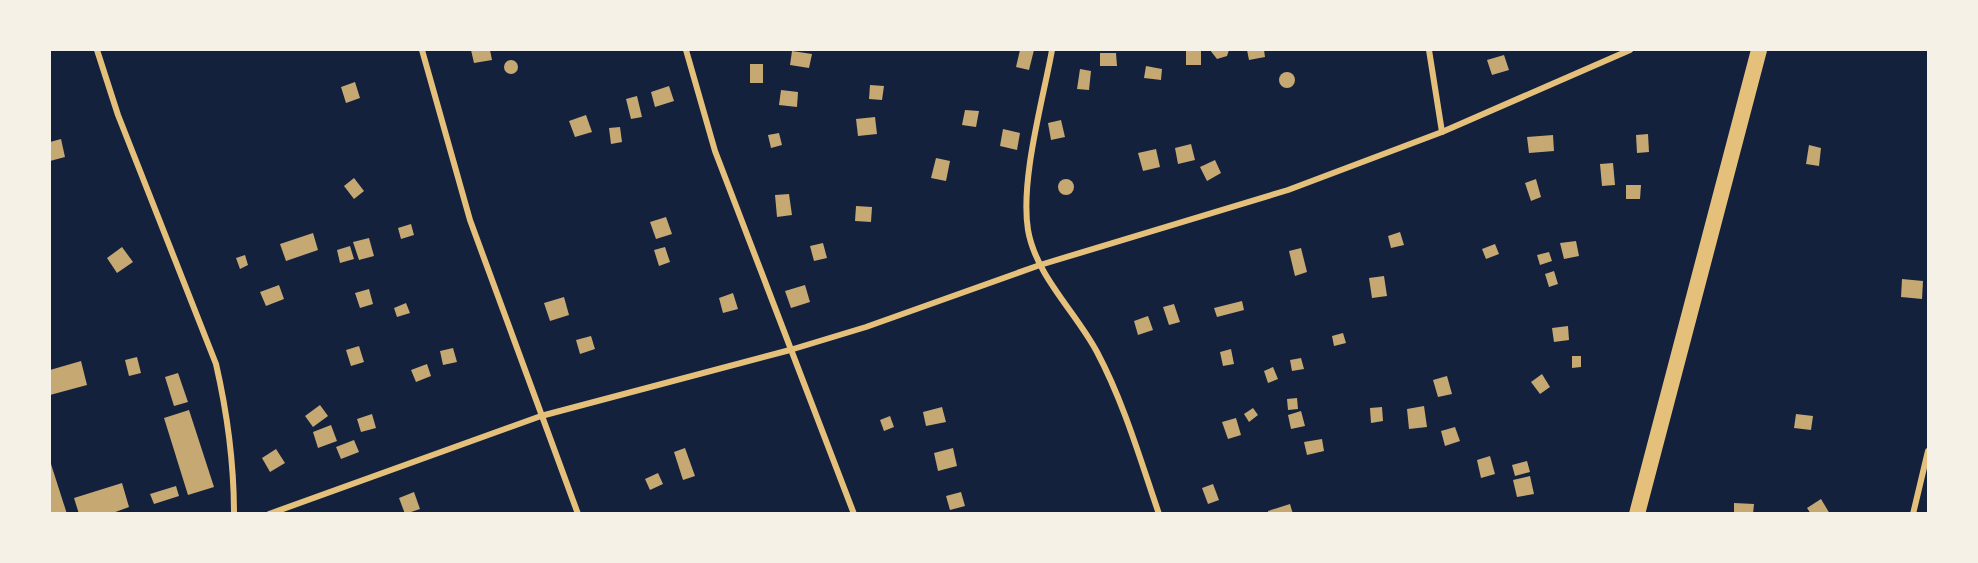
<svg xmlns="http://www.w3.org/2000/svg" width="1978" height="563" font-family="Rubik,sans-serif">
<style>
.building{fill:#c6a872}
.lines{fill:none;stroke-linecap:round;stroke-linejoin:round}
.minor{stroke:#e5c07b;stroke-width:6}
.trunk{stroke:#e5c07b;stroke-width:16}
</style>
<rect width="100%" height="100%" fill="#14213d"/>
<g class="building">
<polygon points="471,50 490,50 492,60 474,63"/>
<polygon points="1020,50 1034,50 1029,70 1016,67"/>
<rect x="1186" y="50" width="15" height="15"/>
<polygon points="1210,50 1229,50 1227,56 1217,59"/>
<polygon points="1247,50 1264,50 1265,57 1249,60"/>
<polygon points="792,51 812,54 809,68 790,65"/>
<polygon points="1100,53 1116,53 1117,66 1100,66"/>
<polygon points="1504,55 1509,70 1492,75 1487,60"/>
<circle cx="511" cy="67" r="7"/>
<rect x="750" y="64" width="13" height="19"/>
<polygon points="1146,66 1162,69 1161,80 1144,78"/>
<polygon points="1080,69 1091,71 1089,90 1077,89"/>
<circle cx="1287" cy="80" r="8"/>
<polygon points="355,82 360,98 346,103 341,87"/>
<polygon points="870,85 884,86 882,100 869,99"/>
<polygon points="669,86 674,101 655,107 651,92"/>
<polygon points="781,90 798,92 797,107 779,105"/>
<polygon points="637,96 642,117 631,119 626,99"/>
<polygon points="965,110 979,111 976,127 962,125"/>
<polygon points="586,115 592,132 575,137 569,121"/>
<polygon points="875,117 877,134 858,136 856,119"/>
<polygon points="1061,120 1065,137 1051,140 1048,123"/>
<polygon points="620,127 622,142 611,144 609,128"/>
<polygon points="1003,129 1020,133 1017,150 1000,146"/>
<polygon points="779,133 782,145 771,148 768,135"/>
<polygon points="1648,134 1649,152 1637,153 1636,135"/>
<polygon points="1553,135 1554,151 1529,153 1527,137"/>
<polygon points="61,139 65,157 50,161 50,142"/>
<polygon points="1191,144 1195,160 1178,164 1175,148"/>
<polygon points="1809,145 1821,148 1819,166 1806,164"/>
<polygon points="1156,149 1160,167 1143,171 1138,153"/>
<polygon points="936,158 950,161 946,181 931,178"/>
<polygon points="1215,160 1221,173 1207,181 1200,167"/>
<polygon points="1613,163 1615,185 1602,186 1600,164"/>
<polygon points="354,178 364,191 354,199 344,186"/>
<circle cx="1066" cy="187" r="8"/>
<polygon points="1536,179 1541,197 1531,201 1525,183"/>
<polygon points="1626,185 1641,185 1640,199 1626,199"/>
<polygon points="789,194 792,215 777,217 775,195"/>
<polygon points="856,206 872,207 871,222 855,221"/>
<polygon points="666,217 672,234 656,239 650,222"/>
<polygon points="411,224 414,235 401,239 398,228"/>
<polygon points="1400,232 1404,245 1391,248 1388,236"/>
<polygon points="313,233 318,250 286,261 280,244"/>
<polygon points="369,238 374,256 359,260 353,242"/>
<polygon points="1576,241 1579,256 1564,259 1560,243"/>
<polygon points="823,243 827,258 814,261 810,246"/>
<polygon points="1495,244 1499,254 1486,259 1482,249"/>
<polygon points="350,246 354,259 340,263 337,250"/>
<polygon points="122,247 133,262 117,273 107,258"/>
<polygon points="665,247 670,262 659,266 654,250"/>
<polygon points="1301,248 1307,272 1295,276 1289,251"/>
<polygon points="1549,252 1552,261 1540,265 1537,255"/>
<polygon points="245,255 248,265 240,269 236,258"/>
<polygon points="1554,271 1558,284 1549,287 1545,274"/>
<polygon points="1384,276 1387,296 1372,298 1369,278"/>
<polygon points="1902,279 1923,281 1922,299 1901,297"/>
<polygon points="279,285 284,299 266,306 260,292"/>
<polygon points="805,285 810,302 791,308 785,291"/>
<polygon points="369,289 373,304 360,308 355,293"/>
<polygon points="733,293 738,309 723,313 719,298"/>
<polygon points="564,297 569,315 550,321 544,303"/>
<polygon points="1242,301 1244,310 1217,317 1214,308"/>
<polygon points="406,303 410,313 397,317 394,308"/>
<polygon points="1174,304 1180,322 1169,325 1163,307"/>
<polygon points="1148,316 1153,330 1138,335 1134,321"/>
<polygon points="1568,326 1569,340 1554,342 1552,328"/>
<polygon points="1343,333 1346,343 1334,346 1332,336"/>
<polygon points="591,336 595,349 580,354 576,340"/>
<polygon points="359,346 364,362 351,366 346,350"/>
<polygon points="453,348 457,362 443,365 440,351"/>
<polygon points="1231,349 1234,364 1223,366 1220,352"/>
<polygon points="1572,356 1581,356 1581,367 1572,368"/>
<polygon points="137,357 141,373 129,376 125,360"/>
<polygon points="1301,358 1304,369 1292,371 1290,360"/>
<polygon points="81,361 87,385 50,395 50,370"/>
<polygon points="427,364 431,376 416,382 411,370"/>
<polygon points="1273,367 1278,379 1268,383 1264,371"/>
<polygon points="178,373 188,402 174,406 165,377"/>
<polygon points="1542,374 1550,387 1540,394 1531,382"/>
<polygon points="1447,376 1452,394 1438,397 1433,380"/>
<polygon points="1297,398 1298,409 1288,410 1287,399"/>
<polygon points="320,405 328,416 313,427 305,416"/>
<polygon points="1424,406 1427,427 1409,429 1407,409"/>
<polygon points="942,407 946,422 926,426 923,412"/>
<polygon points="1382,407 1383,421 1371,423 1370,408"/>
<polygon points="1253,408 1258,415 1249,422 1244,414"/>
<polygon points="189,410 214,487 188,495 164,418"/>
<polygon points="1301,411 1305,426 1291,429 1288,415"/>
<polygon points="372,414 376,428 361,432 357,419"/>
<polygon points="1796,414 1813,416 1811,430 1794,428"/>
<polygon points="890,416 894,427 884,431 880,420"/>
<polygon points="1236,418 1241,435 1228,439 1222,422"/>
<polygon points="331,425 337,441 318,448 313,432"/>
<polygon points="1455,427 1460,441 1445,446 1441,431"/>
<polygon points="1322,439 1324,451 1307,455 1304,442"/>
<polygon points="354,440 359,452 341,459 336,447"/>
<polygon points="685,448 695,476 683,480 674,452"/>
<polygon points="953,448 957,466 938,471 934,453"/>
<polygon points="276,449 285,463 270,472 262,458"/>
<polygon points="1490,456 1495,474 1481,478 1477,460"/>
<polygon points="50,461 67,514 50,514"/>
<polygon points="1527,461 1530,472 1515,476 1512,465"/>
<polygon points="658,473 663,484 650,490 645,479"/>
<polygon points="1530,476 1534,494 1517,497 1513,480"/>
<polygon points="122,483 129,507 110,514 79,514 74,498"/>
<polygon points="1213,484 1219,500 1208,504 1202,488"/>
<polygon points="176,486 179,496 154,504 150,494"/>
<polygon points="414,492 420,509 405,514 399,498"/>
<polygon points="961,492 965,506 950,510 946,496"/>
<polygon points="1821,499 1830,514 1811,514 1807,508"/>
<polygon points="1734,503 1754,504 1753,514 1734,514"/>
<polygon points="1290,504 1293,514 1268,514 1268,511"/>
</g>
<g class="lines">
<g class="minor">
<path d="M97,50L118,115L216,364C227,412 234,464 234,514"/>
<polyline points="422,50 470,220 578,514"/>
<polyline points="686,50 715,151 854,514"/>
<path d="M1052,50C1043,100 1020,180 1028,230C1036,276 1076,312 1097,352C1124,403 1140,459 1159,514"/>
<polyline points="1429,50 1442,132"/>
<polyline points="269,514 541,416 790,350 866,327 1040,265 1288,190 1442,132 1630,50"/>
<polyline points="1913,514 1928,451"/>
</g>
<polyline class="trunk" points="1637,514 1759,50"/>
</g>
<rect width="1978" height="563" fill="none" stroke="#f6f1e7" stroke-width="102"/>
</svg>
